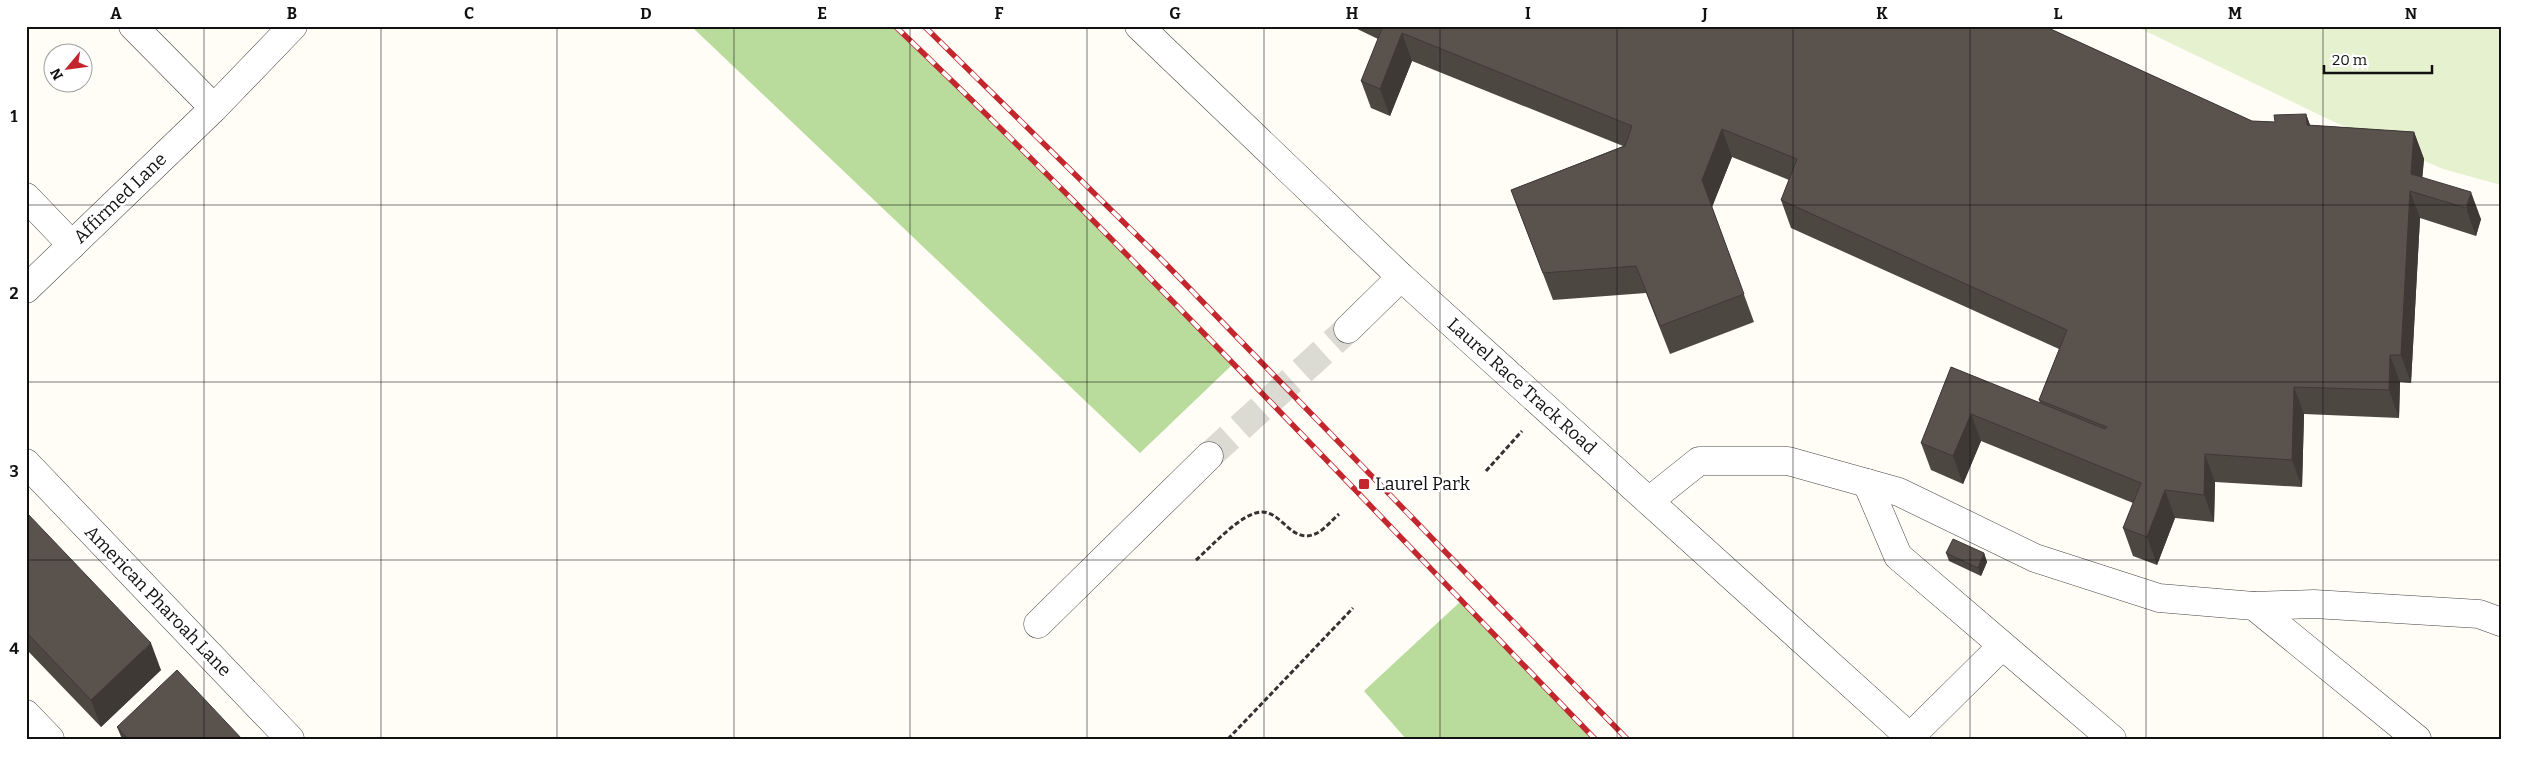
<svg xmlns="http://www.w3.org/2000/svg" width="2527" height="765" font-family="Bitter,serif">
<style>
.forest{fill:#b9dc9c}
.pitch{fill:#e6f2cf}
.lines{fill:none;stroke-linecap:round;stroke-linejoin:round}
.minor-tunnel{stroke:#dbdad3;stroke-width:28;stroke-dasharray:28 14;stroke-linecap:butt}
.minor-casing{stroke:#444;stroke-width:29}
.path{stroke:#333;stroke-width:3;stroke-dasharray:5 2.5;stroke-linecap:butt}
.minor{stroke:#fff;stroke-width:28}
.rail-casing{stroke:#c4262e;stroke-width:5.5}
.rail{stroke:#fff;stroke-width:4;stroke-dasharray:11;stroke-linecap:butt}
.wall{fill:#4d4742}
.shaded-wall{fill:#3f3936}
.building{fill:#5a524d;stroke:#3f3936}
.grid{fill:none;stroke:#111;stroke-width:1;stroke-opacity:0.55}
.poi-dot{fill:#c4262e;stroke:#fff;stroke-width:2}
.labels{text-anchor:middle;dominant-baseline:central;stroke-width:5;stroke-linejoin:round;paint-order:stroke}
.street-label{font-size:18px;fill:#111;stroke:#fff}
.poi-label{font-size:18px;fill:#111;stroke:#fff;text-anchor:start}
.neatline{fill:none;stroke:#111;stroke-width:2}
.grid-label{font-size:16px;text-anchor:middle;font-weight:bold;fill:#111}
</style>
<rect width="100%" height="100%" fill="#fffdf5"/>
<g class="forest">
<polygon points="691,26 895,26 987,114 1233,364 1140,453"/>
<polygon points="1461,601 1595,739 1406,739 1364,691"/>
</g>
<polygon class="pitch" points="2135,26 2501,26 2501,185 2443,169 2330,120"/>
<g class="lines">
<polyline class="minor-tunnel" points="1209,456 1348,329"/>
<g class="minor-casing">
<g id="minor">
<polyline points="133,26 214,108"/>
<polyline points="1139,26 1401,277 1912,739"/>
<polyline points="26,197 72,245"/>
<polyline points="26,289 214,108 293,26"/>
<polyline points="1348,329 1401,277"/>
<polyline points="26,463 290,739"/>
<polyline points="1867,483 1898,556 2112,739"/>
<polyline points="1649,501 1699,461 1788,461 1899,492 2035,558 2159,598 2254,606 2417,739"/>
<polyline points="2254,606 2314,604 2479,614 2501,622"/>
<polyline points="1038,624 1209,456"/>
<polyline points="26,714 50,739"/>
<polyline points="1910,737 2002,646"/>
</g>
</g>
<g class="path">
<polyline points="1486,471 1522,431"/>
<path d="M1196,560C1211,547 1241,513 1261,512C1282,511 1291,544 1315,534C1323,531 1332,520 1339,514"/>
<polyline points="1228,739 1353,608"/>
</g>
<use href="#minor" class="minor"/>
<g class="rail-casing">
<g id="rail">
<path d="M895,26C1136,256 1363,500 1595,739"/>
<polyline points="924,26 1162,260 1627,739"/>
</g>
</g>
<use href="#rail" class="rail"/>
</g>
<g class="wall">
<polygon points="1351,26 2044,26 2252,121 2275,122 2306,114 2310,125 2414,132 2424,159 2422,177 2481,219 2476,236 2420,218 2411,383 2400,382 2399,418 2304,414 2302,487 2215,482 2214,522 2175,518 2157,565 2133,556 2123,528 2133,503 1981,441 1963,484 1931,470 1921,443 1951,367 2040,403 2039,400 2059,349 1791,228 1781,200 1789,180 1732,157 1712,207 1754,322 1670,354 1646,293 1553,300 1511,190 1623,146 1412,61 1390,116 1371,108 1361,81 1378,39"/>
<polygon points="26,512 161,670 101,727 26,649"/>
<polygon points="1946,553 1984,553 1987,562 1981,576 1949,561"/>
<polygon points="117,727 242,739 122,739"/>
</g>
<g class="shaded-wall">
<polygon points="1402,33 1412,61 1390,116 1380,89"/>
<polygon points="2306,114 2316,142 2307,125"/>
<polygon points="1722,129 1732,157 1712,207 1702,180"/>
<polygon points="2414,132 2424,159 2421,194 2411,174"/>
<polygon points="2410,191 2420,218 2411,383 2401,355"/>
<polygon points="2471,192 2481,219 2476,236 2466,208"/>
<polygon points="2390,355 2400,382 2399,418 2389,390"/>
<polygon points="2294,387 2304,414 2302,487 2292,460"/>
<polygon points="1971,414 1981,441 1963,484 1953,456"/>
<polygon points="2205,454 2215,482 2214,522 2204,495"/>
<polygon points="2165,490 2175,518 2157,565 2147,537"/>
<polygon points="1984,553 1987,562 1981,576 1978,568"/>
<polygon points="151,643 161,670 101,727 91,700"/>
</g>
<g class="building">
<polygon points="1383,26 2044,26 2252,121 2275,122 2274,115 2306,114 2307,125 2414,132 2411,174 2471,192 2466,208 2410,191 2401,355 2390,355 2389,390 2294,387 2292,460 2205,454 2204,495 2165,490 2147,537 2123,528 2141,483 1971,414 1953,456 1921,443 1951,367 2105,429 2107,427 2039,400 2067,330 1781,200 1797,159 1722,129 1702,180 1744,294 1660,326 1636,266 1543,273 1511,190 1625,146 1632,126 1402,33 1380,89 1361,81"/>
<polygon points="26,512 151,643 91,700 26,632"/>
<polygon points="1953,539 1984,553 1978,568 1946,553"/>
<polygon points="177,670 242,739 128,739 117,727"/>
</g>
<path class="grid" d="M204,26V739M381,26V739M557,26V739M734,26V739M910,26V739M1087,26V739M1264,26V739M1440,26V739M1617,26V739M1793,26V739M1970,26V739M2146,26V739M2323,26V739M26,205H2501M26,382H2501M26,560H2501"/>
<rect class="poi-dot" x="1358" y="478" width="12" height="12" rx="2.5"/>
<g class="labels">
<g class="street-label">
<text transform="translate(120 198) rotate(-44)">Affirmed Lane</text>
<text transform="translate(1522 386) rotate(42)">Laurel Race Track Road</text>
<text transform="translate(158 601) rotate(46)">American Pharoah Lane</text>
</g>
<g class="poi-label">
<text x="1375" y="484">Laurel Park</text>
</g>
</g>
<rect width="2527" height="765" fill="none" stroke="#ffffff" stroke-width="55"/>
<g transform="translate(68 68) rotate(241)"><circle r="24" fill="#ffffff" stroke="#a0a0a0"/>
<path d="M0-4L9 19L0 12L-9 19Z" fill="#c4262e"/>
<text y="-8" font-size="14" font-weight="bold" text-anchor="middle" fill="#111111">N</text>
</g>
<path d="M2324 65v8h108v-8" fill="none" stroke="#111111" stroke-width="2.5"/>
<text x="2332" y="65" font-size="15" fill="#111111" stroke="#ffffff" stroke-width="4" paint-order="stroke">20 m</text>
<rect x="28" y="28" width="2472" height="710" class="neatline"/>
<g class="grid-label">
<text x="116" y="19">A</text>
<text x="292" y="19">B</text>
<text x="469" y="19">C</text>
<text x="646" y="19">D</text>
<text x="822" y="19">E</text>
<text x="999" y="19">F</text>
<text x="1175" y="19">G</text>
<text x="1352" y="19">H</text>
<text x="1528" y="19">I</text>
<text x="1705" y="19">J</text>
<text x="1882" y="19">K</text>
<text x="2058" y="19">L</text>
<text x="2235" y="19">M</text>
<text x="2411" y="19">N</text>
<text x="14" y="122">1</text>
<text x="14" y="299">2</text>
<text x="14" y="477">3</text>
<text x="14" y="654">4</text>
</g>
</svg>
